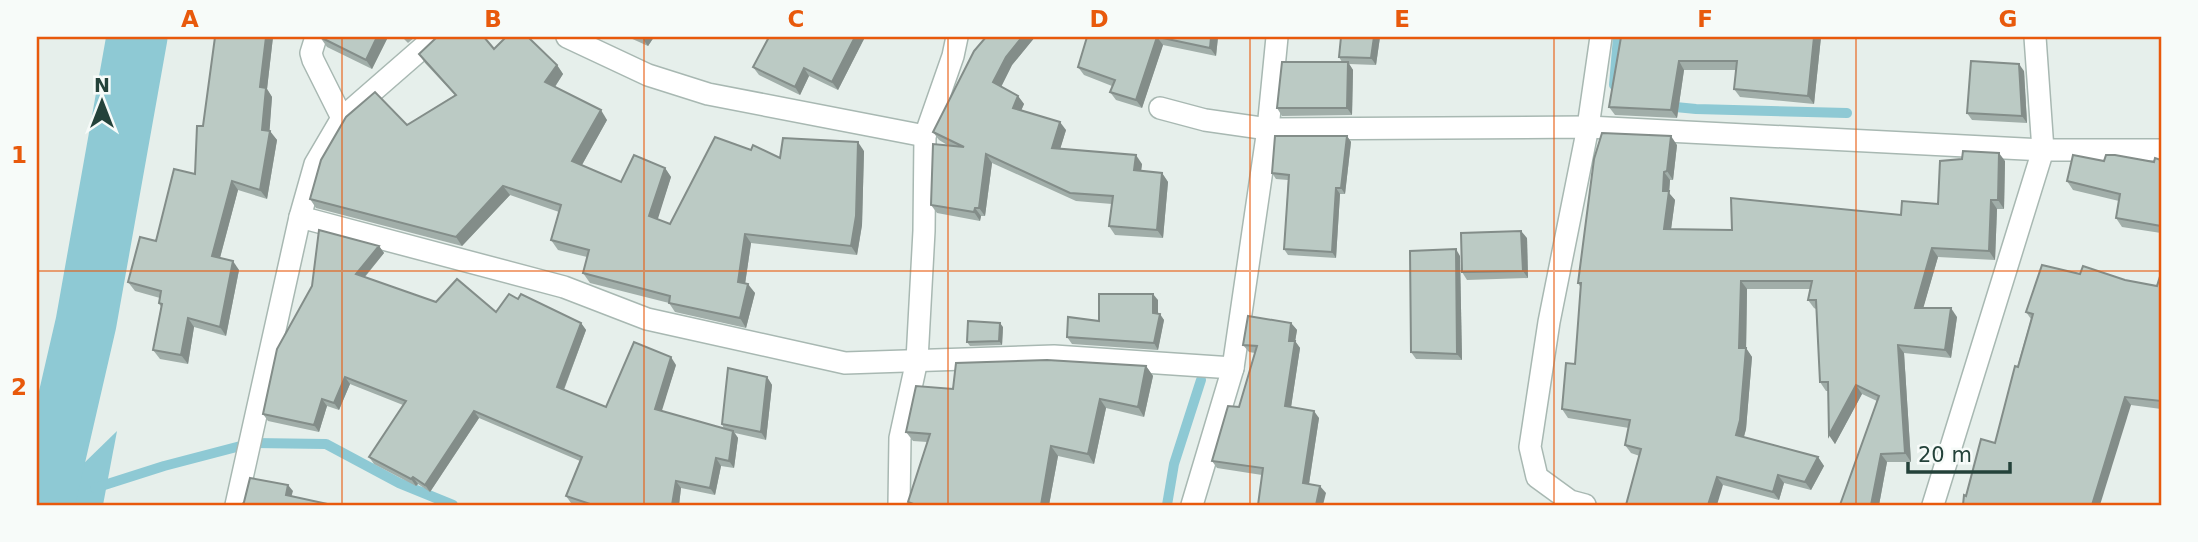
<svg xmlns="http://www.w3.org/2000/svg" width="2198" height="542" font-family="'DejaVu Sans',sans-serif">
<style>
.water{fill:#8ec9d4}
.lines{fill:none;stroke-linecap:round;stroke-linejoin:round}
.stream{stroke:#8ec9d4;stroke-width:10}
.river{stroke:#8ec9d4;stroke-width:61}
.street-casing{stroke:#a8b8b2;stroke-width:24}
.street{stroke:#fff;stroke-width:21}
.wall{fill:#a1aea9}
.shaded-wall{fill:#838d89}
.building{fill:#bbcac4;stroke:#838d89;stroke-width:2}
.grid{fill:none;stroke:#e8590c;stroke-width:2;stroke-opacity:0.55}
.neatline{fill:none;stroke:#e8590c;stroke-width:2.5}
.grid-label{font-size:23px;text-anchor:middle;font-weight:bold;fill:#e8590c}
</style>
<rect width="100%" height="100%" fill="#e6efeb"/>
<polygon class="water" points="117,431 103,505 41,505"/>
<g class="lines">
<g class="stream">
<polyline points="1614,85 1618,37"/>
<polyline points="1665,106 1696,109 1847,113"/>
<polyline points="95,488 164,466 252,443 326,444 399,483 453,505"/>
<polyline points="1167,505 1174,464 1201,380"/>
</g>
<polyline class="river" points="44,505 86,323 137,37"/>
<g class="street-casing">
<g id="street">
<polyline points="567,37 648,75 708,94 925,136"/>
<polyline points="1160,108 1205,120 1268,129 1588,127 2043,150 2161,150"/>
<polyline points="342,118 435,37"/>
<polyline points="300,217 564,287 647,319 845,363 1054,356 1233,368"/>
<polyline points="236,505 300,217 315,164 342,118 313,60 311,53 316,37"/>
<polyline points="899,505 900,438 917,360 924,231 925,136 953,56 957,37"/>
<polyline points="1192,505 1233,368 1268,129 1277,37"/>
<polyline points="1585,505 1570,501 1537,477 1530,447 1549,322 1588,127 1601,37"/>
<polyline points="1933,505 2043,150 2035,37"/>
</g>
</g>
<use href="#street" class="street"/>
</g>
<g class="wall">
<polygon points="215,37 273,37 267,89 272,97 269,131 277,140 267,199 238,190 220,258 239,270 226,336 194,327 188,364 160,359 153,350 161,307 159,303 160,298 135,291 128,282 156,241 195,174 203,126"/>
<polygon points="320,37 388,37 372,69 327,47"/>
<polygon points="402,37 415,37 408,43"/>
<polygon points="628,37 654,37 648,46"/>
<polygon points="769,37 865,37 838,90 809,76 800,95 759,75 753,67"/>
<polygon points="986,37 1035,37 1012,65 1001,87 1018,96 1024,104 1021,110 1066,130 1060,149 1142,164 1141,171 1162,173 1168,182 1163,238 1115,235 1109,226 1112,204 1076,201 992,163 985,216 981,216 980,221 937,213 931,205 949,146 939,140 933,132"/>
<polygon points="1087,37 1218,37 1216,56 1163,45 1142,108 1116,100 1110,92 1112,86 1084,75 1078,67"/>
<polygon points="1380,37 1376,65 1349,64 1353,70 1352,115 1282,116 1277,108 1342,62 1339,57"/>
<polygon points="1621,37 1821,37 1814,104 1740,97 1734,89 1736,70 1684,70 1677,118 1615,115 1609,107"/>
<polygon points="494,49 557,65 563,74 555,87 607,120 582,165 621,182 665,168 671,177 657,219 670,224 751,150 780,158 864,151 862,225 857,255 751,243 745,284 755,293 746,328 675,312 669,303 590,283 583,273 587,257 558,250 551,240 559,212 510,195 462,246 316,208 310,199 407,125 455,95 425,63 419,54"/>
<polygon points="2024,71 2027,123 1972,120 1967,113"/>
<polygon points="1347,136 1351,142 1345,194 1340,194 1336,258 1288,255 1284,249 1288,180 1276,179 1272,173"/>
<polygon points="1677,145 1673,180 1670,180 1669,193 1675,200 1671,229 1732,230 1901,215 1938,204 2005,161 2004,209 1997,209 1995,260 1938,257 1923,308 1957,317 1951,358 1904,353 1911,462 1887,462 1879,505 1877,401 1862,394 1835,444 1829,435 1828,391 1826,391 1820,382 1816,309 1814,308 1808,300 1810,289 1747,289 1746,348 1752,357 1746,429 1744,437 1818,457 1824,466 1811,490 1784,483 1779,500 1723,485 1631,453 1625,445 1629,428 1568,418 1562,409 1575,364 1581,288 1578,283"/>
<polygon points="2161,160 2161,233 2122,227 2116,218 2119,201 2073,190 2067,181 2104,161 2154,162"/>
<polygon points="1527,238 1528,278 1467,280 1462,272"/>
<polygon points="379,246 384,253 365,277 436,302 496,312 518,299 581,323 586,330 564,390 606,407 676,365 661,411 724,429 722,424 767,377 772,385 766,440 735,433 738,438 734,468 721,466 715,495 681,488 679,505 578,505 571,503 566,496 580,461 479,418 430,492 418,484 416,486 374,464 369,457 403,405 350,384 339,410 327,406 319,432 268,421 263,414"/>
<polygon points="1460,256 1462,360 1416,359 1411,352"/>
<polygon points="2161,273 2161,409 2131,405 1966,496 1995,443 2031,319 2026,312 2080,274 2125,280 2157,286"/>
<polygon points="1158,300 1158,313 1164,320 1158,350 1072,344 1067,337 1099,321"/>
<polygon points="1291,323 1297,330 1295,341 1300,348 1291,407 1319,418 1309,484 1326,493 1262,475 1217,468 1212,461 1239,407 1255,353 1249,352 1243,345"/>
<polygon points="1003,327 1002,345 970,346 967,342"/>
<polygon points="1146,366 1153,376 1144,417 1106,408 1094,464 1058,456 1049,505 910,505 908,502 927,442 913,441 906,432 953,389"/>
</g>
<g class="shaded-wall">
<polygon points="266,37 273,37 267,89 272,97 269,139 262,130 260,87"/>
<polygon points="377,37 388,37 372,69 366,60"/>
<polygon points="643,37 654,37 648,46 642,38"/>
<polygon points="855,37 865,37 838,90 832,82"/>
<polygon points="1022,37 1035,37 1012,65 999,91 993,82 1006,57"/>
<polygon points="1157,37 1163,45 1142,108 1136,100"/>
<polygon points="1211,37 1218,37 1216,56 1210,48"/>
<polygon points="1374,37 1380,37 1376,65 1371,58"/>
<polygon points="1814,37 1821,37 1814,104 1808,96"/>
<polygon points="1679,61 1684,70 1677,118 1671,110"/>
<polygon points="1348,62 1353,70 1352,115 1347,108"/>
<polygon points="2019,64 2024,71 2027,123 2022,116"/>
<polygon points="557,65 563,74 552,91 545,82"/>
<polygon points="804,68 809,76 800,95 795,87"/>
<polygon points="1018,96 1024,104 1019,116 1013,108"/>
<polygon points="601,110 607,120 579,170 572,161"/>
<polygon points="1060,122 1066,130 1058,156 1052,148"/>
<polygon points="270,131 277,140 267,199 260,190"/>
<polygon points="1347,136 1351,142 1345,194 1341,188"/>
<polygon points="1671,136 1677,145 1673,180 1667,171"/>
<polygon points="858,142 864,151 862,225 857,255 851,246"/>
<polygon points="1999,153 2005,161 2004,209 1998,200"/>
<polygon points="986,154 992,163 985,216 979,208"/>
<polygon points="1136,155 1142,164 1140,179 1134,170"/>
<polygon points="665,168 671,177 656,225 649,216"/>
<polygon points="1664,172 1670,180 1669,193 1675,200 1670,237 1664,229"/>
<polygon points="1162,173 1168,182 1163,238 1157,230"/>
<polygon points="232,181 238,190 218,265 212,256"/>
<polygon points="503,186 510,195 462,246 456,237"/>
<polygon points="1336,188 1340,194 1336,258 1332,252"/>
<polygon points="1991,200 1997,209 1995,260 1989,251"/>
<polygon points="975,208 981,216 980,221 974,212"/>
<polygon points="1521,231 1527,238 1528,278 1523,271"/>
<polygon points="745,234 751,243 744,291 738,282"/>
<polygon points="379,246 384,253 361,281 356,274"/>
<polygon points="1932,248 1938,257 1921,316 1915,308"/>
<polygon points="1456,249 1460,256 1462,360 1457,354"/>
<polygon points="233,261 239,270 226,336 220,327"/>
<polygon points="1741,281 1747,289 1746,354 1746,348 1752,357 1746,429 1742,443 1736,435"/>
<polygon points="748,284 755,293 746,328 740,318"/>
<polygon points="1153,294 1158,300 1158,320 1153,313"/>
<polygon points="1951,308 1957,317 1951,358 1945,350"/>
<polygon points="1160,314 1164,320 1158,350 1154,343"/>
<polygon points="188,318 194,327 188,364 181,355"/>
<polygon points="581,323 586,330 562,394 557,387"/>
<polygon points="1000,323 1003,327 1002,345 999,341"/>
<polygon points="1291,323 1297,330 1294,348 1289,341"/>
<polygon points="1295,341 1300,348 1290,414 1285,406"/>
<polygon points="1898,345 1904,353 1911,462 1905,453"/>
<polygon points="671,357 676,365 660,417 655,409"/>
<polygon points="1146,366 1153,376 1144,417 1138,407"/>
<polygon points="345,377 350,384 339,410 334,403"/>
<polygon points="767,377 772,385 766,440 761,432"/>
<polygon points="1856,385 1862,394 1835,444 1829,435"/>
<polygon points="2125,397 2131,405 2100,505 2092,505"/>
<polygon points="322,399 327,406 319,432 314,425"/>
<polygon points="1100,399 1106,408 1094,464 1088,454"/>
<polygon points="474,411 479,418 430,492 425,485"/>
<polygon points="1314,411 1319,418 1308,490 1303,483"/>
<polygon points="733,431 738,438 734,468 729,461"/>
<polygon points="1051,446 1058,456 1049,505 1041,505"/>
<polygon points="1881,454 1887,462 1879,505 1871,505"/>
<polygon points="1818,457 1824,466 1811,490 1805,482"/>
<polygon points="716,458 721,466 715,495 710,488"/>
<polygon points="1778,475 1784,483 1779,500 1773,492"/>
<polygon points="413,477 418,484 416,486 411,479"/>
<polygon points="1717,477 1723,485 1717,505 1708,505"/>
<polygon points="676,481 681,488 679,505 672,505"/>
<polygon points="288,485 293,491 290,501 286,495"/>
<polygon points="1320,486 1326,493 1323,505 1316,505"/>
</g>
<g class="building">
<polygon points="215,37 266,37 260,87 266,88 262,130 270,131 260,190 232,181 212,256 233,261 220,327 188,318 181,355 153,350 162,304 159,303 161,291 128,282 140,237 156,241 174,169 195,174 197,126 203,126"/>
<polygon points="320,37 377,37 366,60"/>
<polygon points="437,37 484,37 494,49 506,37 528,37 557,65 545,82 601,110 572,161 621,182 634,155 665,168 649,216 670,224 715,137 751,150 753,145 780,158 783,138 858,142 856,216 851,246 745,234 738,282 748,284 740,318 669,303 670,296 583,273 589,250 551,240 561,205 503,186 456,237 310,199 321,160 346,117 375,92 407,125 456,95 419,54"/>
<polygon points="769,37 855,37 832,82 804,68 795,87 753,67"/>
<polygon points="986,37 1022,37 1006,57 993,82 1018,96 1013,108 1060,122 1052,148 1136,155 1134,170 1162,173 1157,230 1109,226 1113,196 1070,193 986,154 979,208 975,208 974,212 931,205 933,144 964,147 933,132 974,51"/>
<polygon points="1087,37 1157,37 1136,100 1110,92 1115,80 1078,67"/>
<polygon points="1158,37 1211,37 1210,48"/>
<polygon points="1341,37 1374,37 1371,58 1339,57"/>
<polygon points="1621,37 1814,37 1808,96 1734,89 1737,61 1679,61 1671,110 1609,107"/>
<polygon points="1971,61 2019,64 2022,116 1967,113"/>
<polygon points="1282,62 1348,62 1347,108 1277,108"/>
<polygon points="1602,133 1671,136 1667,171 1664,172 1663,191 1669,191 1664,229 1732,230 1731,198 1901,215 1902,201 1938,204 1940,161 1962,159 1963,151 1999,153 1998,200 1991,200 1989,251 1932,248 1915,308 1951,308 1945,350 1898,345 1905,453 1881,454 1871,505 1840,505 1879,396 1856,385 1829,435 1828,382 1820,382 1816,300 1808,300 1812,281 1741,281 1739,348 1746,348 1740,420 1736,435 1818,457 1805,482 1778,475 1773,492 1717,477 1708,505 1626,505 1641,449 1625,445 1630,420 1562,409 1566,363 1575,364 1581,283 1578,283 1594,159"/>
<polygon points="1275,136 1347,136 1341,188 1336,188 1332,252 1284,249 1289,175 1272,173"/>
<polygon points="2073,155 2104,161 2106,155 2115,155 2154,162 2155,158 2161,160 2161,226 2116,218 2120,194 2067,181"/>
<polygon points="319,230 379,246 356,274 436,302 457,279 496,312 509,294 518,299 521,294 581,323 557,387 606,407 634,342 671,357 655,409 733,431 729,461 716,458 710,488 676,481 672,505 593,505 566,496 582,457 474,411 425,485 413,477 411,479 369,457 406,401 345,377 334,403 322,399 314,425 263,414 277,349 312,286"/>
<polygon points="1521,231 1523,271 1462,272 1461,233"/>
<polygon points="1456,249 1457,354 1411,352 1410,251"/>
<polygon points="2042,265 2080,274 2083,266 2125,280 2157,286 2161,273 2161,401 2125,397 2092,505 1963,505 1964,495 1966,496 1981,439 1995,443 2015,366 2018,367 2033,314 2026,312"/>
<polygon points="1099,294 1153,294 1153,313 1160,314 1154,343 1067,337 1068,317 1099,321"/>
<polygon points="1248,316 1291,323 1289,341 1295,341 1285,406 1314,411 1303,483 1320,486 1316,505 1258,505 1263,468 1212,461 1228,406 1239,407 1257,346 1243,345"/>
<polygon points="968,321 1000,323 999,341 967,342"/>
<polygon points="1047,360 1146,366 1138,407 1100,399 1088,454 1051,446 1041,505 916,505 908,502 930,434 906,432 916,386 953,389 956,363"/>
<polygon points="728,368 767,377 761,432 722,424"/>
<polygon points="250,478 288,485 286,495 332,505 242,505 244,502"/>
</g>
<path class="grid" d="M342,37V505M644,37V505M948,37V505M1250,37V505M1554,37V505M1856,37V505M37,271H2161"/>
<rect width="2198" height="542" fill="none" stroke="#f7fbf9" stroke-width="77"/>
<g transform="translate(102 102)" stroke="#f7fbf9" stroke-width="5" paint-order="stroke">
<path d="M0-5L12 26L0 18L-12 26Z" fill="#24423a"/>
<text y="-10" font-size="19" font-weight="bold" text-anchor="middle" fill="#24423a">N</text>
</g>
<path d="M1908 462v10h102v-10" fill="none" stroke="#24423a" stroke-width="3.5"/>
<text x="1918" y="462" font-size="21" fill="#24423a" stroke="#f7fbf9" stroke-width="5" paint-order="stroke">20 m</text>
<rect x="38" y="38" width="2122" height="466" class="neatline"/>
<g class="grid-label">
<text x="190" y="27">A</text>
<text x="493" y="27">B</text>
<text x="796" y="27">C</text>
<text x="1099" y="27">D</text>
<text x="1402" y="27">E</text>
<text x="1705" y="27">F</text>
<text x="2008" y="27">G</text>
<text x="19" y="163">1</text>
<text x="19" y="395">2</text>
</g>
</svg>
